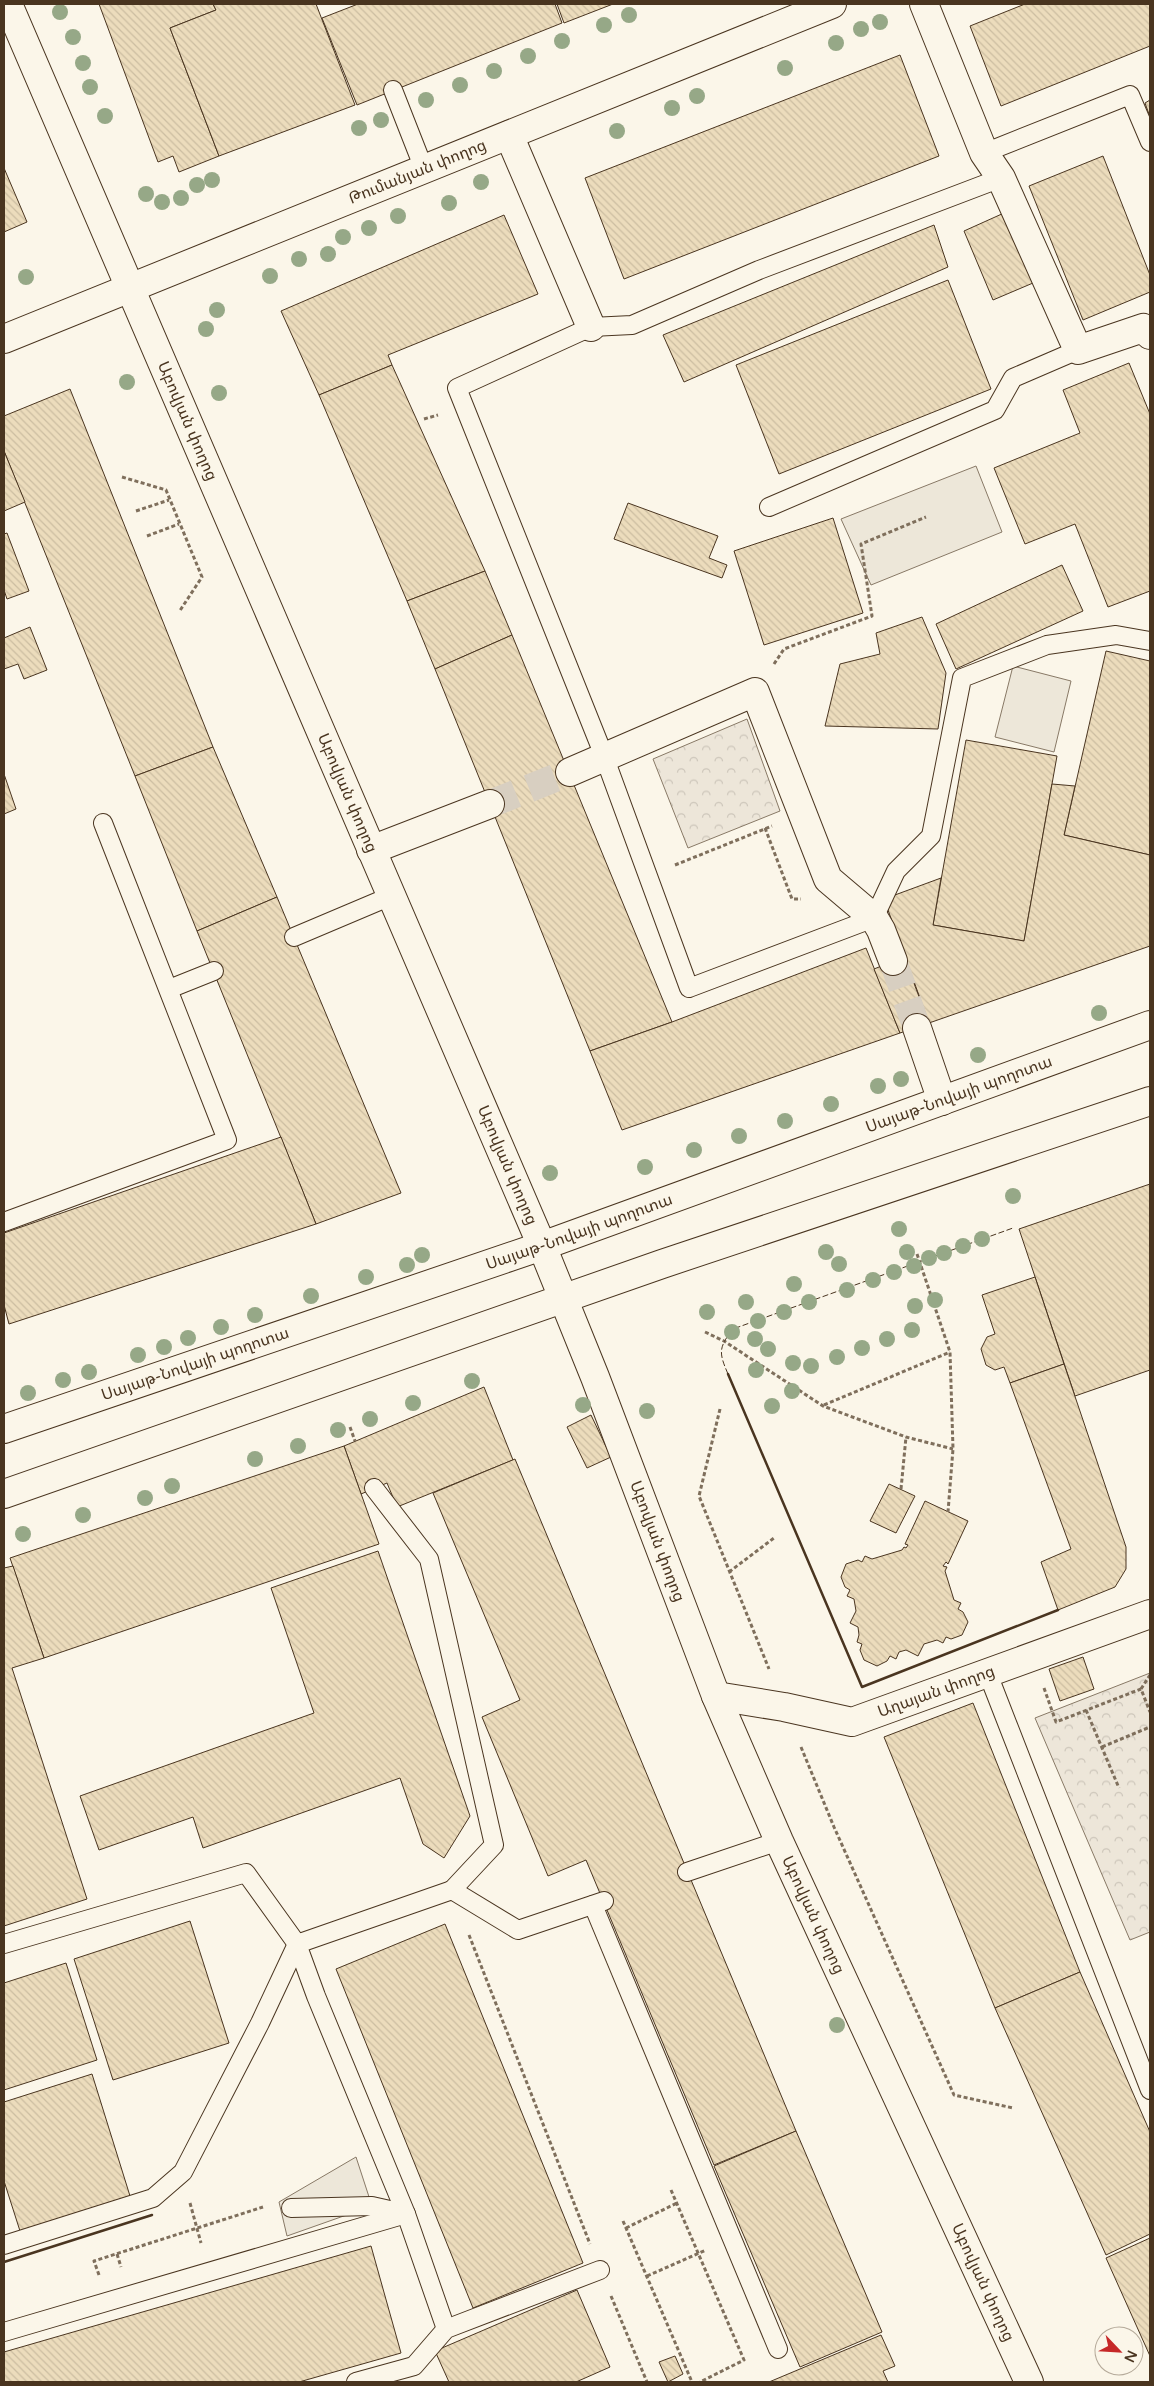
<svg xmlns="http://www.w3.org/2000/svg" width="1154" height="2386" font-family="'Varela Round','Noto Sans Armenian',sans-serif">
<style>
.forest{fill:url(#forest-crowns);stroke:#887966}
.parking{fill:#ede7d9;stroke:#887966}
.building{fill:url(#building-back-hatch);stroke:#4a3520}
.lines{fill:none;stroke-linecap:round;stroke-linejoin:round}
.minor-tunnel{stroke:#d8cfc1;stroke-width:28;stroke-dasharray:28 14;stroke-linecap:butt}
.service-casing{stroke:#4a3520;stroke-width:20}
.minor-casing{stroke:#4a3520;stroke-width:30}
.tertiary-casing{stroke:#4a3520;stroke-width:30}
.secondary-casing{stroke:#4a3520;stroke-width:30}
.primary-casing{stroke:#4a3520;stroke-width:30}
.path{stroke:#7f6f5c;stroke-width:3;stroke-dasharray:4 2.5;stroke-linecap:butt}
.service{stroke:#fbf6e9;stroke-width:18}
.minor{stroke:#fbf6e9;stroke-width:28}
.tertiary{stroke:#fbf6e9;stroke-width:28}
.secondary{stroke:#fbf6e9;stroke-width:28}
.primary{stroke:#fbf6e9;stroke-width:28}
.fence{stroke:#4a3520;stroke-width:1;stroke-dasharray:6 2.5;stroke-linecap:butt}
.wall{stroke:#4a3520;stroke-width:2.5}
.tree{fill:#96a887}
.labels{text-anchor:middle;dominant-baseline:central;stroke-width:4;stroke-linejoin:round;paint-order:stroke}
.street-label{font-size:16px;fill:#4a3520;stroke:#fbf6e9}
</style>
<defs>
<pattern id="forest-crowns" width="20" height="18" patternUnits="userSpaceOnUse" patternTransform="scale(1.25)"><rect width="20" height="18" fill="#ede6d9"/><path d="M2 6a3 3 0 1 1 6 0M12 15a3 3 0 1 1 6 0" fill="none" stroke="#cdc6ba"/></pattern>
<pattern id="building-back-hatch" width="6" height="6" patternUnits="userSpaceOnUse" patternTransform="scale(1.25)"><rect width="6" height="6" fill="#ecdcbc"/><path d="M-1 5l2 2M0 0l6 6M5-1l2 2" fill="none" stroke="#ccbda1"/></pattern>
</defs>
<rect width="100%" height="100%" fill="#fbf6e9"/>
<g class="forest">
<polygon points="747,719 780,811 688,848 653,759"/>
<polygon points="1150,1673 1150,1932 1130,1940 1035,1718"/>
</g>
<g class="parking">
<polygon points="976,466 1002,532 871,585 841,519"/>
<polygon points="1013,666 1071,681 1054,752 995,737"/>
<polygon points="356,2157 372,2206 287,2236 279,2202"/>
</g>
<g class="building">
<polygon points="99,4 213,4 216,10 170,28 219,156 179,172 173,156 158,162"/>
<polygon points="213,4 316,4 355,105 219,156 170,28 216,10"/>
<polygon points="358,4 555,4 562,23 357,105 322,18"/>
<polygon points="557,4 613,4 564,23"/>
<polygon points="1025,4 1150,4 1150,46 1001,106 970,26"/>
<polygon points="900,55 939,156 624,279 585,178"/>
<polygon points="1150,100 1150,117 1145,103"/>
<polygon points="1103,156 1150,275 1150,292 1083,320 1029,186"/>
<polygon points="4,168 27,222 4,232"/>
<polygon points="1004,213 1033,283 993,300 964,231"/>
<polygon points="504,215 538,294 388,355 392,365 319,395 281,311"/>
<polygon points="934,225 948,267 684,382 663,335"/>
<polygon points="948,280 991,389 779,474 736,365"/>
<polygon points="1129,363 1150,414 1150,591 1108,607 1075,524 1025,544 994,468 1080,433 1063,390"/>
<polygon points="392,365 485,571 407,601 319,395"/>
<polygon points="70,389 213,747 135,776 4,451 4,416"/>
<polygon points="4,451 25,502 4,511"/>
<polygon points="628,503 718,536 709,558 727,565 722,578 614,539"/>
<polygon points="833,518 863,613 764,645 734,551"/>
<polygon points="7,533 29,591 7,599 4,590 4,534"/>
<polygon points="1062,565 1083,611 956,669 936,624"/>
<polygon points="485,571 512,635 435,669 407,601"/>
<polygon points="922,617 946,673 938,729 825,726 840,664 880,654 876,633"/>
<polygon points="30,627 47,670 24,679 18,664 4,669 4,638"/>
<polygon points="512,635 672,1022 590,1051 435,669"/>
<polygon points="1106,651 1150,661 1150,855 1064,835"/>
<polygon points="966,740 1057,756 1024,941 933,925"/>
<polygon points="213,747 277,897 197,931 135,776"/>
<polygon points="4,774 16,809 4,814"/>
<polygon points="1052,784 1075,786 1064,835 1150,855 1150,946 929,1023 884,899 941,878 933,925 1024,941"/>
<polygon points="277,897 401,1193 316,1224 197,931"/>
<polygon points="866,948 900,1033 622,1130 590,1051 672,1022"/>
<polygon points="904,957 929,1023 900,1033 874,969"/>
<polygon points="281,1137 316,1224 9,1324 4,1305 4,1233"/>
<polygon points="1150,1184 1150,1370 1075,1396 1019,1229"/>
<polygon points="1035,1277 1064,1364 1010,1383 1004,1367 995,1370 986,1365 981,1349 987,1337 995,1334 982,1295"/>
<polygon points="1064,1364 1126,1547 1126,1569 1115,1587 1058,1610 1041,1562 1071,1549 1010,1383"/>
<polygon points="484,1387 513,1460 397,1507 387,1483 361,1494 344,1446"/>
<polygon points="591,1415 611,1457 587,1468 567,1427"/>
<polygon points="344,1446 379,1544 44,1658 10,1558"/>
<polygon points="515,1459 796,2131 714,2165 586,1860 548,1876 482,1717 520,1700 433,1493"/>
<polygon points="889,1484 915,1496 896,1533 870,1521"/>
<polygon points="925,1501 968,1521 948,1564 946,1562 943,1566 947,1567 945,1571 954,1600 961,1603 958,1609 963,1612 968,1622 962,1635 951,1639 946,1637 943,1643 937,1640 924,1644 918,1656 906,1650 899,1652 896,1659 890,1656 887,1661 877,1666 864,1660 860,1650 862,1644 857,1642 859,1635 858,1627 850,1623 856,1611 854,1599 847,1596 850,1590 845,1587 841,1577 846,1564 858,1560 862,1562 865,1556 872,1559 902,1550 904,1547 906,1548 908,1545 905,1544"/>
<polygon points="378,1551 470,1816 444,1858 423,1844 400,1778 203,1848 193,1817 99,1850 80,1796 314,1713 271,1588"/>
<polygon points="13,1566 44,1658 12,1668 87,1899 4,1926 4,1568"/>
<polygon points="1083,1657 1094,1689 1060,1701 1049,1669"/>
<polygon points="973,1703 1080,1972 995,2008 884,1737"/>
<polygon points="190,1921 229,2043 113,2080 74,1959"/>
<polygon points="445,1924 583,2263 473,2308 336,1969"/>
<polygon points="66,1963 97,2060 4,2090 4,1983"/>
<polygon points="1080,1972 1150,2132 1150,2234 1106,2255 995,2008"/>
<polygon points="92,2074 130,2196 20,2231 4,2181 4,2102"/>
<polygon points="796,2131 882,2332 800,2367 714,2166"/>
<polygon points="1150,2238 1150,2356 1106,2258"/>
<polygon points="371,2246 401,2353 299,2382 4,2382 4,2352"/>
<polygon points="577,2290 610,2367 576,2382 449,2382 435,2351"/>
<polygon points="881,2335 895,2366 883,2371 888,2382 769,2382"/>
<polygon points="675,2356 683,2374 668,2382 659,2362"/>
</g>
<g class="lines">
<g class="minor-tunnel">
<polyline points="490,804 570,772"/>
<polyline points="893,961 917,1028"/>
</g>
<g class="service-casing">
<g id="service">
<polyline points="393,90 424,169"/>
<polyline points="984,153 1130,95 1150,142"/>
<polyline points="1001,178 759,270 632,325 591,327 457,388 604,756 689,988 874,918 896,871 931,836 962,678 1047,645 1116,635 1150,641"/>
<polyline points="769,507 995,410 1013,378 1078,350"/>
<polyline points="294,937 391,896"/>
<polyline points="169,989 214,971"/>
<polyline points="4,1222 227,1140 103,823"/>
<polyline points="374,1488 429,1559 494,1845 452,1890"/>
<polyline points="988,1674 1150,2090"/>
<polyline points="687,1872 779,1841"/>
<polyline points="593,1905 778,2349"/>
<polyline points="4,1944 246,1873 297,1944 452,1890 518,1930 604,1901"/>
<polyline points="297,1944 316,1996 406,2214 446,2329"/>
<polyline points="291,2208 372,2206 403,2213"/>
<polyline points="4,2245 153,2198 183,2172 260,2023 297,1944"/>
<polyline points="4,2332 406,2214"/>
<polyline points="356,2382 414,2366 446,2329 600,2270"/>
</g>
</g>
<g class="minor-casing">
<g id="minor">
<polyline points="924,4 984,153 1001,178 1078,350 1143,328 1150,335"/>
<polyline points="509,135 591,327"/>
<polyline points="570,772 755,692 828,879 874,918 881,930 893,961"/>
<polyline points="371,850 490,804"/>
<polyline points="917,1028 942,1101"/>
<path id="s1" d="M716,1696L784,1707L852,1722L1150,1614"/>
</g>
</g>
<g class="tertiary-casing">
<g id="tertiary">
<path id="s2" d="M4,339L832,4"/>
</g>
</g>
<g class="secondary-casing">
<g id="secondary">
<path id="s3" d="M8,4L542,1246L595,1377L716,1696L779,1841L1029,2382"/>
</g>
</g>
<g class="primary-casing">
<g id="primary">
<path id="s4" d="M4,1429L542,1246L1150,1025"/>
<polyline points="4,1494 662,1264 1150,1101"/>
</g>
</g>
<g class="path">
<polyline points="424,419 438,415"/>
<polyline points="122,477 166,490 202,577 179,612"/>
<polyline points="136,511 169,500"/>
<polyline points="147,536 179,524"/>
<polyline points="774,664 784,649 872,616 861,544 926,517"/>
<polyline points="765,828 792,899 801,899"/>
<polyline points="675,865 772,826"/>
<polyline points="917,1254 950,1352 953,1449 948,1512"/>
<polyline points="705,1332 724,1341 823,1406 906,1437 953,1449"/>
<polyline points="824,1405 950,1352"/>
<polyline points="720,1409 699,1496 769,1669"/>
<polyline points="350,1427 355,1441"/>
<polyline points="901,1489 906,1437"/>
<polyline points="729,1572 774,1538"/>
<polyline points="1044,1688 1056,1722 1141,1689 1150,1712"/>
<polyline points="1141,1689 1150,1675"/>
<polyline points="1086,1710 1119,1788"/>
<polyline points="801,1747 834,1827 954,2095 1013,2108"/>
<polyline points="1102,1747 1150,1727"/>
<polyline points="469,1935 590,2244"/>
<polyline points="671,2190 744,2360 700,2382"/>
<polyline points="190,2203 201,2243"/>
<polyline points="623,2221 692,2382"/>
<polyline points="626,2228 677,2203"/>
<polyline points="117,2254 121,2267"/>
<polyline points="99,2275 94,2261 263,2207"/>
<polyline points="647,2276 706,2250"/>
<polyline points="611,2296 647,2382"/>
</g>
<use href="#service" class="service"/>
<use href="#minor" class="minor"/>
<use href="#tertiary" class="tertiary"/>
<use href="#secondary" class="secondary"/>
<use href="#primary" class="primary"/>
<path class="fence" d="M728,1374C719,1353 718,1348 733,1329L1013,1228"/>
<g class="wall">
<polyline points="728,1374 862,1687 1058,1610"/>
<polyline points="4,2262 152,2215"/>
</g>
</g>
<g class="tree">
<circle cx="60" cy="12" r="8"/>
<circle cx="629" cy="15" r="8"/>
<circle cx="880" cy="22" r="8"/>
<circle cx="604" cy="25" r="8"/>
<circle cx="861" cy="29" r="8"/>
<circle cx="73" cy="37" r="8"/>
<circle cx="562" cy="41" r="8"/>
<circle cx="836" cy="43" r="8"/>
<circle cx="528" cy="56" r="8"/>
<circle cx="83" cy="63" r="8"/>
<circle cx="785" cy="68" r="8"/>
<circle cx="494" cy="71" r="8"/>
<circle cx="460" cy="85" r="8"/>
<circle cx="90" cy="87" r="8"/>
<circle cx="697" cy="96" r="8"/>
<circle cx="426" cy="100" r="8"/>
<circle cx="672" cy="108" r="8"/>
<circle cx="105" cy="116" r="8"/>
<circle cx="381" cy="120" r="8"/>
<circle cx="359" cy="128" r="8"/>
<circle cx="617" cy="131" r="8"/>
<circle cx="212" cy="180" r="8"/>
<circle cx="481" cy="182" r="8"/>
<circle cx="197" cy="185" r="8"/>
<circle cx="146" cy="194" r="8"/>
<circle cx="181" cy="198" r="8"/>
<circle cx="162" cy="202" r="8"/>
<circle cx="449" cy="203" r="8"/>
<circle cx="398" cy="216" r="8"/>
<circle cx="369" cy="228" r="8"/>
<circle cx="343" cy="237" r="8"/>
<circle cx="328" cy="254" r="8"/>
<circle cx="299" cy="259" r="8"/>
<circle cx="270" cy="276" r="8"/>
<circle cx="26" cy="277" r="8"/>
<circle cx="217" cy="310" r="8"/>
<circle cx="206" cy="329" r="8"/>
<circle cx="127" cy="382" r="8"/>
<circle cx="219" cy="393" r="8"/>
<circle cx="1099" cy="1013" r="8"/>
<circle cx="978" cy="1055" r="8"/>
<circle cx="901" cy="1079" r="8"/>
<circle cx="878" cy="1086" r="8"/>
<circle cx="831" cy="1104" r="8"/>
<circle cx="785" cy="1121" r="8"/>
<circle cx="739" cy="1136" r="8"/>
<circle cx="694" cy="1150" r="8"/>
<circle cx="645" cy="1167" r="8"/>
<circle cx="550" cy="1173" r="8"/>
<circle cx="1013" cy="1196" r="8"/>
<circle cx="899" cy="1229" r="8"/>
<circle cx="982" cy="1239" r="8"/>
<circle cx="963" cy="1246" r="8"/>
<circle cx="826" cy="1252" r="8"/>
<circle cx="907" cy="1252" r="8"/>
<circle cx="944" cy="1253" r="8"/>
<circle cx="422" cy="1255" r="8"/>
<circle cx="929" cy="1258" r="8"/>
<circle cx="839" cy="1264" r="8"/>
<circle cx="407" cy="1265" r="8"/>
<circle cx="914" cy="1266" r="8"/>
<circle cx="894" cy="1272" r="8"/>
<circle cx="366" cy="1277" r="8"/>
<circle cx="873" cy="1280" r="8"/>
<circle cx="794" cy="1284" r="8"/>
<circle cx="847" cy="1290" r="8"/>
<circle cx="311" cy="1296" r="8"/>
<circle cx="935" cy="1300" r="8"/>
<circle cx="746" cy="1302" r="8"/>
<circle cx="809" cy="1302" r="8"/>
<circle cx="915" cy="1306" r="8"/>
<circle cx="707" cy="1312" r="8"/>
<circle cx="784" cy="1312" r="8"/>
<circle cx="255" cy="1315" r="8"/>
<circle cx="758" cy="1321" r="8"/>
<circle cx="221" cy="1327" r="8"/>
<circle cx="912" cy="1330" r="8"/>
<circle cx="732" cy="1332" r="8"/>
<circle cx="188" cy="1338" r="8"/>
<circle cx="755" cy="1339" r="8"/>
<circle cx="887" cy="1339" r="8"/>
<circle cx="164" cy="1347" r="8"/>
<circle cx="862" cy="1348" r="8"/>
<circle cx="768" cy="1349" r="8"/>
<circle cx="138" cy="1355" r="8"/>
<circle cx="837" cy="1357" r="8"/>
<circle cx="793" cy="1363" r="8"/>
<circle cx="811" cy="1366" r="8"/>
<circle cx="756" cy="1370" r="8"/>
<circle cx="89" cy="1372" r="8"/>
<circle cx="63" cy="1380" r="8"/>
<circle cx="472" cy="1381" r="8"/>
<circle cx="792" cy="1391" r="8"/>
<circle cx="28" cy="1393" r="8"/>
<circle cx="413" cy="1403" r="8"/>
<circle cx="583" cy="1405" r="8"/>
<circle cx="772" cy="1406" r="8"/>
<circle cx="647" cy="1411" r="8"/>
<circle cx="370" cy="1419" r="8"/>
<circle cx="338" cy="1430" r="8"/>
<circle cx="298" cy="1446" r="8"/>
<circle cx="255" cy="1459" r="8"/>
<circle cx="172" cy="1486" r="8"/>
<circle cx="145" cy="1498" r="8"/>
<circle cx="83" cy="1515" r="8"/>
<circle cx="23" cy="1534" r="8"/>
<circle cx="837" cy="2025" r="8"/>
</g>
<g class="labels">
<g class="street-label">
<text stroke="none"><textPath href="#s2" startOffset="446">Թումանյան փողոց</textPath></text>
<text stroke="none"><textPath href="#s3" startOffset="454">Աբովյան փողոց</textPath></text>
<text stroke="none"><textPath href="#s3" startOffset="859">Աբովյան փողոց</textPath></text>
<text stroke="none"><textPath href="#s4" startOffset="1012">Սայաթ-Նովայի պողոտա</textPath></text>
<text stroke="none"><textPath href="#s3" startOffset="1264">Աբովյան փողոց</textPath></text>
<text stroke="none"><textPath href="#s4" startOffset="608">Սայաթ-Նովայի պողոտա</textPath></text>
<text stroke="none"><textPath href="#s4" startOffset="202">Սայաթ-Նովայի պողոտա</textPath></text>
<text stroke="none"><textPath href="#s3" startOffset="1669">Աբովյան փողոց</textPath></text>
<text stroke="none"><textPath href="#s1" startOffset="228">Աղայան փողոց</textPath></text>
<text stroke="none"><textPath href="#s3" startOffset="2074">Աբովյան փողոց</textPath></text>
<text stroke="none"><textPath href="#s3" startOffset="2479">Աբովյան փողոց</textPath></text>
</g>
</g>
<rect width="1154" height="2386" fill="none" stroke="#4a3520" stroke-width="10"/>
<g transform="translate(1119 2351) rotate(115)"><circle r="24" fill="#fbf6e9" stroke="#b4a999"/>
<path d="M0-4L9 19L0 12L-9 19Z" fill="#c62828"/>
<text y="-8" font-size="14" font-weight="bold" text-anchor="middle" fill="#4a3520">N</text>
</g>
</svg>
